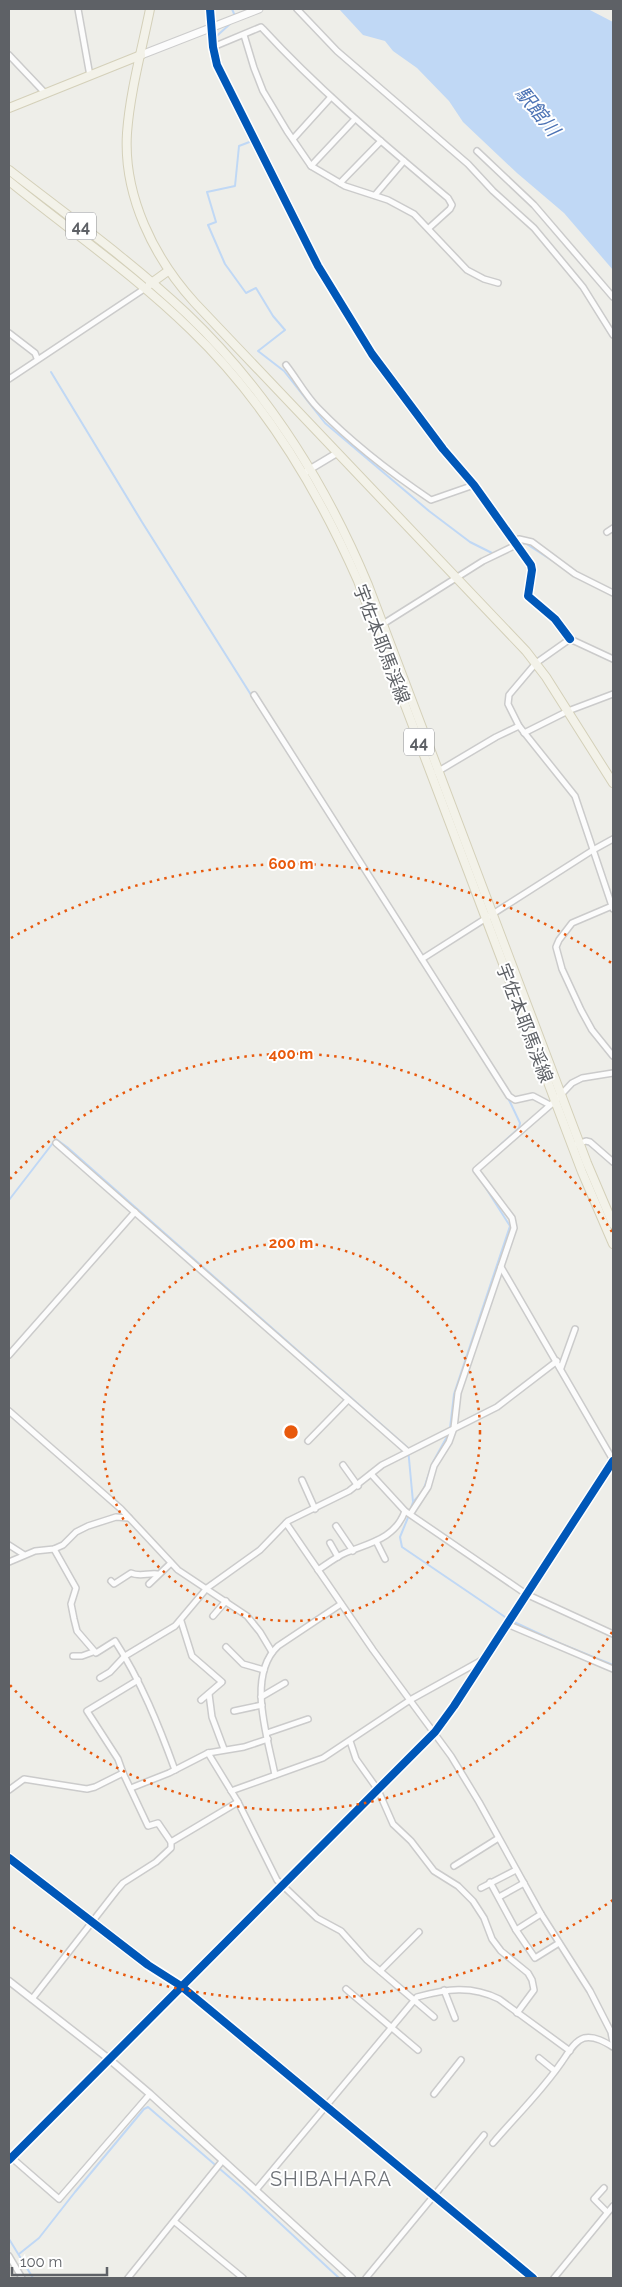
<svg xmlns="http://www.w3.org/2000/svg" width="622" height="2287" font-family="Raleway,'Noto Sans JP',sans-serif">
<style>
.water{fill:#c0d8f5}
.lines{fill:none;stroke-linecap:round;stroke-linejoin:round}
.stream{stroke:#c0d8f5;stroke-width:2}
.minor-casing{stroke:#cbcbcb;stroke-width:8}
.tertiary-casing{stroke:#cbcbcb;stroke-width:9}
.secondary-casing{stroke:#ccc;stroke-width:9}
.primary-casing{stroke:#d4d0b9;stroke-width:10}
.minor{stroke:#fcfcfc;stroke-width:5}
.tertiary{stroke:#fcfcfc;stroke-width:6}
.secondary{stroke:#fcfcfc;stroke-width:7}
.primary{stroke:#f3f2e9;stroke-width:8}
.cycleway-casing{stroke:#fff;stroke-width:11}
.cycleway{stroke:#0057b8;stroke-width:8}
.ring{fill:none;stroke:#e8590c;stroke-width:2.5;stroke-dasharray:2.5 5}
.labels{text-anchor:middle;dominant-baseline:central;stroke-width:4;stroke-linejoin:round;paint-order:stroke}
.shield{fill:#fff;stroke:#8e9094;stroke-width:1}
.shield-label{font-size:16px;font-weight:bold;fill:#5e6166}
.street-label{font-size:18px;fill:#5e6166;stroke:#fff}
.water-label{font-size:19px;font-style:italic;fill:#4c73b5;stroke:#fff}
.quarter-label{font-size:20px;letter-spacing:1px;fill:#6f7378;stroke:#fff}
.centre{fill:#e8590c;stroke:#fff;stroke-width:2.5}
.ring-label{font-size:15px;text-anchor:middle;font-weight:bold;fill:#e8590c;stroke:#fff;stroke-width:4;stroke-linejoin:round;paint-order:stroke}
</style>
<rect width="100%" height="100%" fill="#eeeee9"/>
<polygon class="water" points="339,9 588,9 613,22 613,270 564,213 517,173 463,122 449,101 417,68 393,51 385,41 363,35"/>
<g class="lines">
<g class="stream">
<polyline points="232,9 235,16"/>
<polyline points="225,87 212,59 210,42 230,24"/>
<polyline points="250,136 252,141 239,146 235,186 207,192 216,222 208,225 225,264 246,293 256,288 273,316 285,330 258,351 284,371 325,423 429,511 470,542 494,554"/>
<polyline points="51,372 142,522 253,698"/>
<polyline points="503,554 525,543 556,563"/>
<polyline points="360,866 510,1102 520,1123 519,1128 484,1160"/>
<polyline points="9,1200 56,1139 67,1147 408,1448 413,1502"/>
<polyline points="450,1428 454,1394 510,1226 475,1171"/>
<polyline points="411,1508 413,1502 423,1491 433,1462 449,1433"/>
<polyline points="409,1515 400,1537 402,1547 508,1619"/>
<polyline points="512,1621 559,1643 613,1665"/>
<polyline points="9,2239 33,2278"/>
<polyline points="19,2254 39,2238 75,2192 144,2109 148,2107 242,2188 339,2278"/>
</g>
<g class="minor-casing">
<g id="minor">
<polyline points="78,9 90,76"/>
<polyline points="210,9 213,47 217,65 318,266 372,354 443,449 474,485 531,565 532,570 528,596 555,619 570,639"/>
<polyline points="297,9 337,51 468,164 493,191 534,228 583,287 613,335"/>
<polyline points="244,35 254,68 263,91 287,131 311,166 345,186 388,200 414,214 467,270 484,279 498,283"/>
<path d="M213,47L261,27L263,29C320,91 384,144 448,198L452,205L450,209L429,228"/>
<polyline points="9,55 46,94"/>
<polyline points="293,139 331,97"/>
<polyline points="477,151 534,205 613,297"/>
<polyline points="311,166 355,119"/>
<polyline points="340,183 381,141"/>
<polyline points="375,195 404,161"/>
<polyline points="9,333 35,353 37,358"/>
<path d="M286,365C297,379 306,396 318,408C352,443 391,473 431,500L474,485"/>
<polyline points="9,379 144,289"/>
<polyline points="607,532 613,528"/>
<polyline points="383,624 483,561 512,547 519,539 532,542 575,574 613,593"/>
<polyline points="613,659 570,639 536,663 509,695 508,704 519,726 575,796 613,909"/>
<polyline points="254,695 509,1096 515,1100 533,1096 550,1105"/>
<polyline points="524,733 568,711 613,694"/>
<polyline points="437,772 496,737 519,726"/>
<polyline points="612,906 572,923 559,940 556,947 562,969 581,1010 592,1030 613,1056"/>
<polyline points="422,959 593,850 613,839"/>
<polyline points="56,1143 407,1451"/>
<polyline points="577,1144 586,1141 590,1142 613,1162"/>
<polyline points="501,1267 613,1460"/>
<polyline points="9,1355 135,1212"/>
<polyline points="561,1368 575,1329"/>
<polyline points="9,1411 121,1509 178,1570 247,1616 260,1632 272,1652"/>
<polyline points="308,1441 348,1400"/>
<polyline points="343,1465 358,1486"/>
<polyline points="371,1474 405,1511 526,1594 613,1634"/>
<polyline points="302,1480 315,1509"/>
<polyline points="411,1513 428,1487 434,1466 449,1442 454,1428 458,1393 514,1228 512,1218 476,1170 555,1101 572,1083 582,1078 613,1073"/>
<polyline points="286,1523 373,1650 451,1756 479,1802 541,1914 590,1991 611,2032 613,2043"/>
<polyline points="336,1526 353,1551"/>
<polyline points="376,1541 385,1559"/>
<polyline points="330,1543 338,1557"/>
<polyline points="9,1545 23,1554"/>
<path d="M54,1549L76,1588L71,1604L74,1619L77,1631L96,1653L115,1641C141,1681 159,1726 175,1770"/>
<polyline points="9,1562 35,1551 54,1549 63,1545 76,1532 88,1526 116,1517 129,1518"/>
<path d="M318,1570C327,1564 336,1557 345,1553C369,1543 395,1539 405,1511"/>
<path d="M111,1581L114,1584L131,1573C139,1577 148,1573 157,1574"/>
<polyline points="149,1584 171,1563"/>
<polyline points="213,1616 226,1601"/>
<polyline points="181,1621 192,1656 222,1682 201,1700"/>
<polyline points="507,1624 613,1669"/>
<polyline points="226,1647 243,1664 264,1670"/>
<polyline points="73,1656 82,1656 93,1652"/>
<polyline points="100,1678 110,1672 125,1656 175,1626 207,1588 260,1550 288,1521 349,1491 382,1465 497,1407 557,1361"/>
<polyline points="138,1680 87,1711 118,1759 123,1773 148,1826 158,1823 171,1842"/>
<polyline points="209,1694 212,1717 224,1749"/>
<polyline points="261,1697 285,1683"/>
<polyline points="234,1711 262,1705"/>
<polyline points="267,1733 308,1719"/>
<polyline points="350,1741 356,1759 378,1790 393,1824 411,1841 434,1871 458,1886 473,1901 484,1918 492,1939 501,1951 528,1973 532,1980 534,1990 517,2013"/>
<polyline points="208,1753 238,1802 277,1880 317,1918 341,1931 367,1960 434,2017"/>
<path d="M275,1775C268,1738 246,1676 278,1646L341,1604"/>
<polyline points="131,1788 169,1773 208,1753 244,1747 268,1739"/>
<polyline points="9,1790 24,1779 87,1789 95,1787 123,1773"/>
<polyline points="231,1791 323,1758 410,1700 484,1659"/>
<polyline points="9,1858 148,1965 181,1986 533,2278"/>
<polyline points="454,1866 497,1839"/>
<polyline points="490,1882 516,1930 535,1958 559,1943"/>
<polyline points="481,1888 516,1870"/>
<polyline points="499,1897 524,1883"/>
<polyline points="516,1930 541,1914"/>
<polyline points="380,1971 419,1932"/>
<polyline points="346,1989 418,2050"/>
<polyline points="444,1990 455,2018"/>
<polyline points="32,1999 117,1890 123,1883 156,1862 171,1848 171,1842 238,1802"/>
<polyline points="539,2058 555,2071"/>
<polyline points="434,2094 461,2060"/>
<path d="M493,2143C516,2116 541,2092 561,2063C567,2055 574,2041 584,2038C595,2036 605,2042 613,2047"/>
<polyline points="12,2158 59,2199 150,2094"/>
<polyline points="604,2188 594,2199 607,2212"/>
<path d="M256,2190L417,1997C446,1989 471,1985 499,1999L570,2051"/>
<polyline points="175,2222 243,2278"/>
<polyline points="9,2256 22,2278"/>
<polyline points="128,2278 223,2160"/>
<polyline points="366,2278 484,2135"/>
<polyline points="554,2278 613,2206"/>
</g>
</g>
<g class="tertiary-casing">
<g id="tertiary">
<polyline points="307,471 337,453"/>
<polyline points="9,1981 109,2059 150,2094 352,2278"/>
<polyline points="9,2160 435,1732 454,1706 613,1461"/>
</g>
</g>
<g class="secondary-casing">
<polyline id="secondary" points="141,55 259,9"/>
</g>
<g class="primary-casing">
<g id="primary">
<path d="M150,9C142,49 130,92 127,133C123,196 154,258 195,303L526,651L546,677L613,783"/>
<polyline points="9,108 141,55"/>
<path d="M9,170C68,216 131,261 186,313C267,390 325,482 368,585L587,1163L613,1224"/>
<path d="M9,181C69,230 135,275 191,330C265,401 317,488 358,581L582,1172L613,1244"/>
<polyline points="150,284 168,271"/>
</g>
</g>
<use href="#minor" class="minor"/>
<use href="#tertiary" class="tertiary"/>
<use href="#secondary" class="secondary"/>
<use href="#primary" class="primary"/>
<g class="cycleway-casing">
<g id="cycleway">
<polyline points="210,9 213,47 217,65 318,266 372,354 443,449 474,485 531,565 532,570 528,596 555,619 570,639"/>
<polyline points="9,1858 148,1965 181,1986 533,2278"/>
<polyline points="9,2160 435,1732 454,1706 613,1461"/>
</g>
</g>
<use href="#cycleway" class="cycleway"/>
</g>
<g class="ring">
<circle cx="291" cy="1432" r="189"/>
<path d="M612 1632A378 378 0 0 1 10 1685M10 1179A378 378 0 0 1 612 1232"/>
<path d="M613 1900A568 568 0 0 1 11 1926M11 938A568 568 0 0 1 613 964"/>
</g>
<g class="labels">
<g class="shield">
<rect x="66" y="212.5" width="30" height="27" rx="4"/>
<rect x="404" y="728.5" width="30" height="27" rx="4"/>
</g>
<g class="shield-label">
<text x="81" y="226">44</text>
<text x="419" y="742">44</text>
</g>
<g class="street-label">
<text transform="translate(382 644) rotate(69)">宇佐本耶馬渓線</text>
<text transform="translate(525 1023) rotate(69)">宇佐本耶馬渓線</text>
</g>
<g class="water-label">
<text transform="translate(538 111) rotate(51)">駅館川</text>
</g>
<g class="quarter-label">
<text x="331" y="2179">SHIBAHARA</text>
</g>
</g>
<circle cx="291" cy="1432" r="8" class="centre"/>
<g class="ring-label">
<text x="291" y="869">600 m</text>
<text x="291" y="1059">400 m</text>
<text x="291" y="1248">200 m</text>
</g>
<rect width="622" height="2287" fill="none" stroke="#5e6166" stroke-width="20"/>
<path d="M12 2267v8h95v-8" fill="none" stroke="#5e6166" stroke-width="2.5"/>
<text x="20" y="2267" font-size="15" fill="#5e6166" stroke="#ffffff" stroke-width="4" paint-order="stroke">100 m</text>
</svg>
